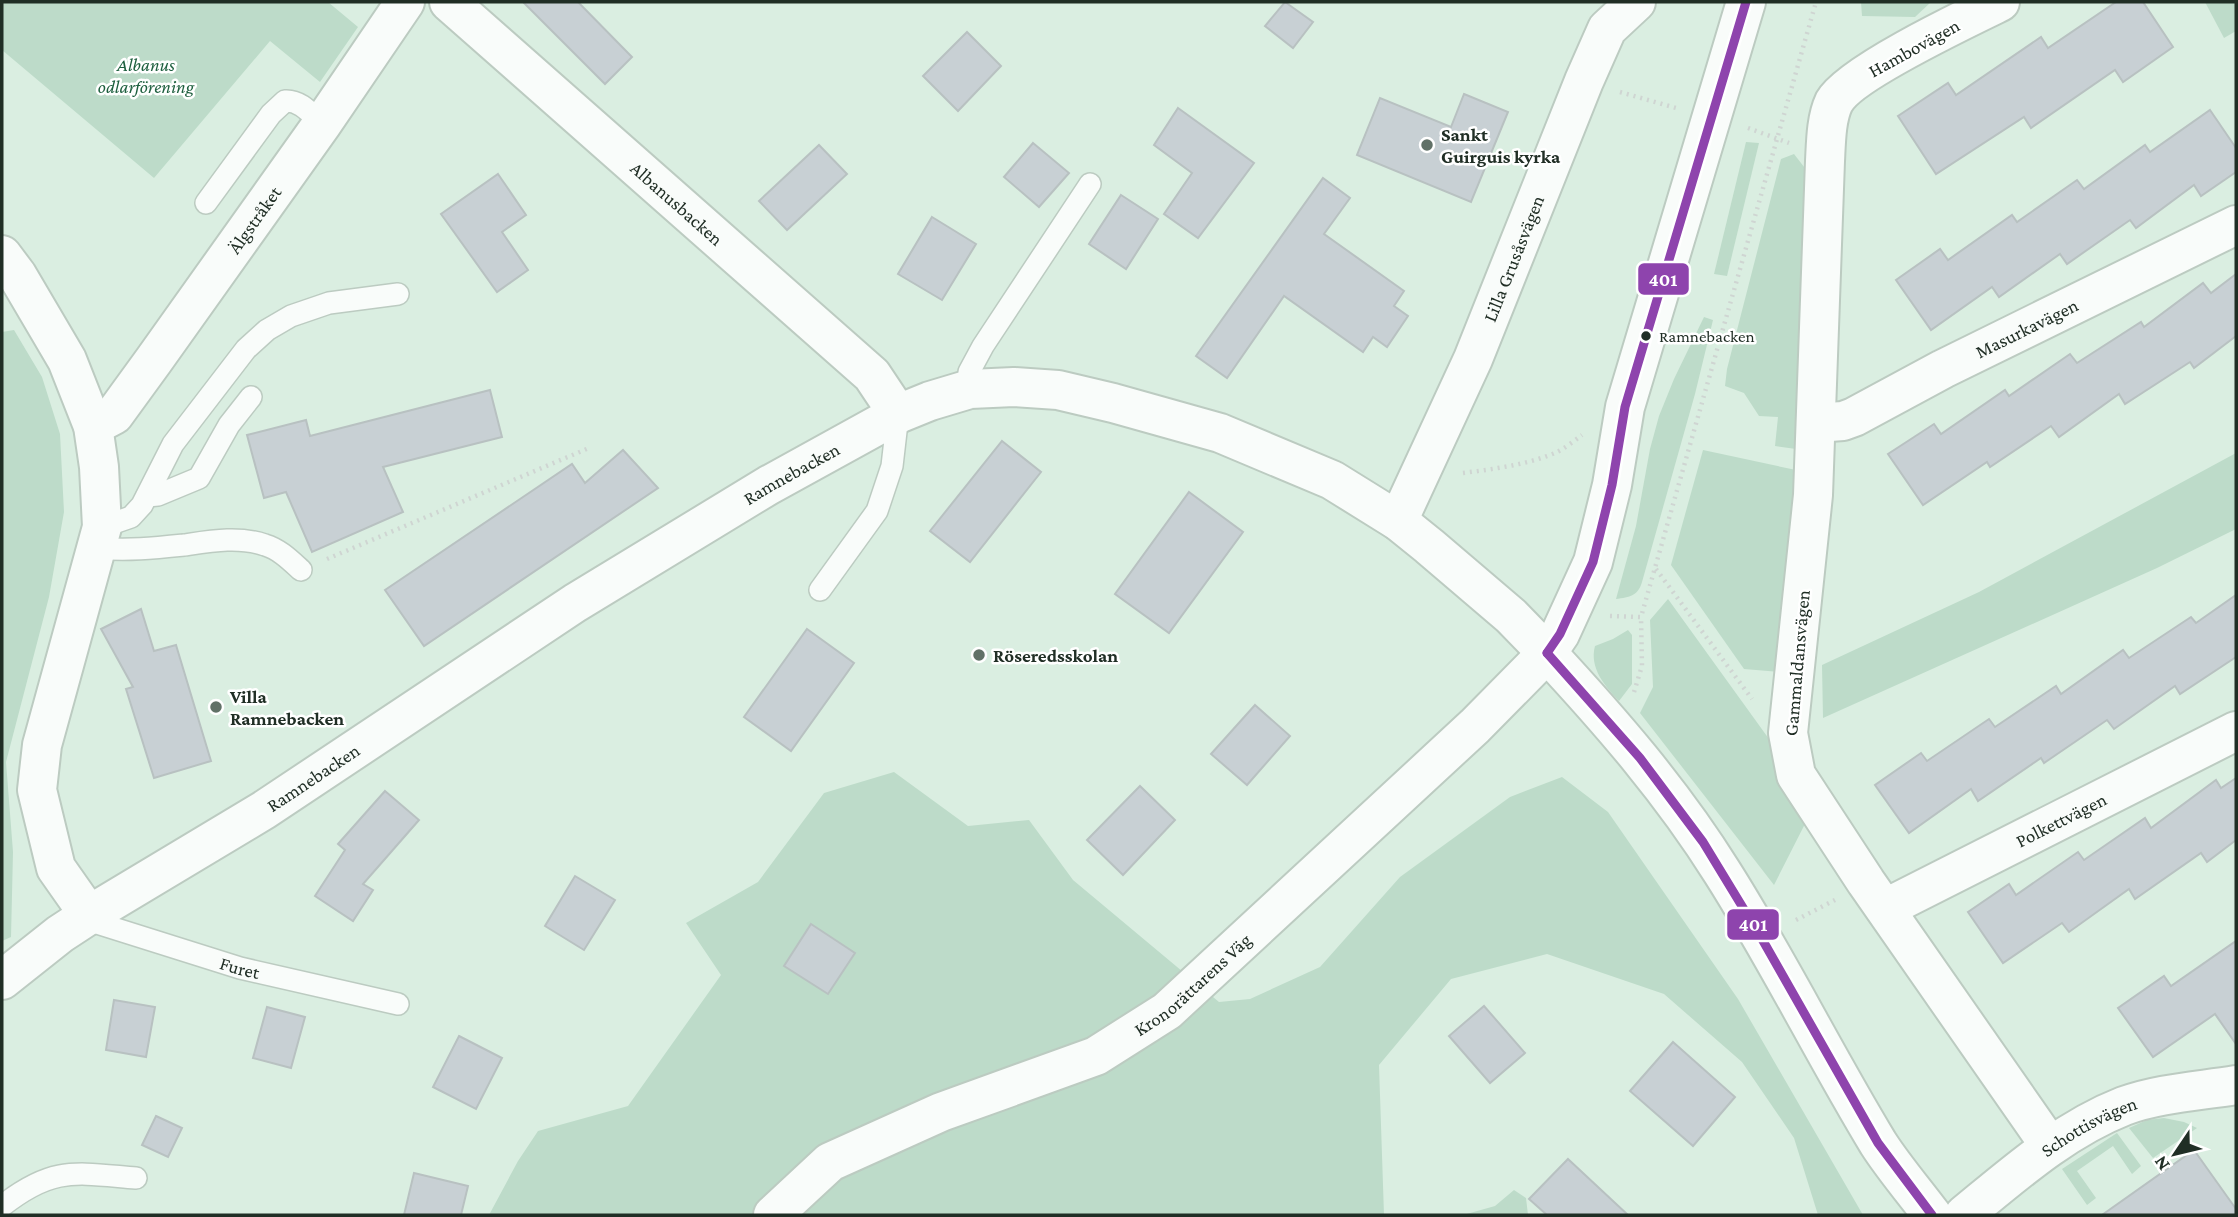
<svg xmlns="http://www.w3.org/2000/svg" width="2238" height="1217" font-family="'Crimson Pro',serif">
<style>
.green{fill:#bddbc9}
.building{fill:#c8d0d4;stroke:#b8c1c1;stroke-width:2}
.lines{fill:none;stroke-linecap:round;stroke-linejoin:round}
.service-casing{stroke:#bccbc1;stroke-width:24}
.minor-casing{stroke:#bccbc1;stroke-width:42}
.tertiary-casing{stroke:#bccbc1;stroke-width:42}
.path{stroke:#cfd5d2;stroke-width:4.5;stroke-dasharray:2 5;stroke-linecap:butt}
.service{stroke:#f9fcfa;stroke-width:21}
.minor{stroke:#f9fcfa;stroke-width:38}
.tertiary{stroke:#f9fcfa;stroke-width:38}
.bus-1-casing{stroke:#fff;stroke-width:14}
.bus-1{stroke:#8e44ad;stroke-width:9}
.poi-dot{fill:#617167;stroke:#fff;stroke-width:2.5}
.bus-dot{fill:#202e25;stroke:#fff;stroke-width:2.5}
.labels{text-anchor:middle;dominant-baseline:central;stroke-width:5;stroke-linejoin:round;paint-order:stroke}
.bus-label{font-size:17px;fill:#202e25;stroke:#fff;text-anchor:start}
.street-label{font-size:19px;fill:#202e25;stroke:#fff}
.park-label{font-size:19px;font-style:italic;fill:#1d5f3e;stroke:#fff}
.poi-label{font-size:19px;font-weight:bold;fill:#202e25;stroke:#fff;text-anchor:start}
.line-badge{stroke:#fff;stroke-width:2.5}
.badge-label{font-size:19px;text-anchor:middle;font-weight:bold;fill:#fff}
</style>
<rect width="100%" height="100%" fill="#daeee1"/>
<g class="green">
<polygon points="2,2 328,2 358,27 320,82 270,41 154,178 2,50"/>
<polygon points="1861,2 1931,2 1915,17 1862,16"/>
<polygon points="2205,2 2236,2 2236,31 2224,38"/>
<polygon points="1746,142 1759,143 1727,276 1714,274"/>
<polygon points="1794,154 1808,172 1796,449 1775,446 1778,417 1759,416 1744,393 1725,386 1727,369 1781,159"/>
<path d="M1704,317L1713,320L1695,394L1642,582C1638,596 1630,597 1616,599L1636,526L1650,449L1659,416L1674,379Z"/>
<polygon points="14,330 42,377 60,434 64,512 49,597 6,762 13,852 11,937 2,941 2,332"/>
<polygon points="1703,450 1796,470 1780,672 1744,669 1671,565"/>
<polygon points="2236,453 2236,529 2157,568 1823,718 1822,665 1979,592"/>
<polygon points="1668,599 1769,739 1809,816 1774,885 1640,713 1653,687 1650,620"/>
<path d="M1628,630L1632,635V684L1619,701C1605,686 1589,668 1595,646L1613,639Z"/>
<polygon points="894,772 968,826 1029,820 1073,880 1219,1002 1250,999 1320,967 1400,877 1510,797 1562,777 1608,812 1738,999 1863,1215 1818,1215 1794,1138 1742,1062 1664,994 1547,954 1451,979 1379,1065 1384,1215 489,1215 518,1161 538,1131 628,1106 721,975 686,923 758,882 824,793"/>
<polygon points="2164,1118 2184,1122 2197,1128 2153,1158 2129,1128 2147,1120"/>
<polygon points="2117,1133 2141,1166 2132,1174 2113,1146 2077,1171 2096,1198 2087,1205 2062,1169"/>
<polygon points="1514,1190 1526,1198 1528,1215 1463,1215 1495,1206"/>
</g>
<g class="building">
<polygon points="523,2 578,2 632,57 605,84"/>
<polygon points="1285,2 1313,22 1293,48 1265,26"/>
<polygon points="2116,2 2143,2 2173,47 2123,82 2115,70 2031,128 2024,117 1936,174 1898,116 1948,83 1956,95 2041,37 2048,48"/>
<polygon points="967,32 1001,66 958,111 923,76"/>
<polygon points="1464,94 1508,112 1471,202 1357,155 1380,98 1451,127"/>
<polygon points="1178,108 1254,163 1198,238 1164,214 1192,173 1154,145"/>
<polygon points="2210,110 2236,148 2236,172 2201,196 2194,185 2136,228 2130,220 2067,264 2060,254 1999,297 1992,287 1931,330 1896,280 1940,249 1948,260 2012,215 2017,222 2077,180 2084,189 2145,145 2150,152"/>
<polygon points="1033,143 1069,173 1039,207 1004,177"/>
<polygon points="819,145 847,174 787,230 759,201"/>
<polygon points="498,174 526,215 502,232 528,270 497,292 441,214"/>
<polygon points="1323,178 1350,198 1324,234 1404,291 1394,306 1408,316 1387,347 1373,337 1363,352 1284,296 1227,378 1196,356"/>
<polygon points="1121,195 1158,219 1126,269 1089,244"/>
<polygon points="932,217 976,244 942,300 898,274"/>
<polygon points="2236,274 2236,336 2194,368 2190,362 2125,404 2119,394 2059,437 2051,426 1990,467 1987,462 1923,505 1888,454 1934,424 1941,434 2005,390 2009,396 2070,354 2077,363 2141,322 2144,327 2203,283 2211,293"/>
<polygon points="490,390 502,437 383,467 403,512 312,552 286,492 264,498 247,435 306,420 310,436"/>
<polygon points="1002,441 1041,472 970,562 930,531"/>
<polygon points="623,450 658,488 424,646 385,590 572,464 585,483"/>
<polygon points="1189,492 1243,532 1169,633 1115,594"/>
<polygon points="2236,595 2236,657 2180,694 2175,686 2114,729 2107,720 2044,763 2041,758 1978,801 1971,789 1909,833 1875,785 1921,753 1927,761 1989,719 1995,727 2056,686 2061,694 2123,650 2129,658 2191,617 2196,623"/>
<polygon points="141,609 154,651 176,645 211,761 154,778 126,689 133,687 101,629"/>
<polygon points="807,629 854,663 791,751 744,717"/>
<polygon points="1255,705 1290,736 1247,785 1211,754"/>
<polygon points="2236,778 2236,840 2207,862 2201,853 2135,899 2129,889 2069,932 2062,923 2003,963 1968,912 2009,884 2016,895 2078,852 2084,860 2145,818 2151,828 2216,780 2221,788"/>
<polygon points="1140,786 1175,820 1123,875 1087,840"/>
<polygon points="385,791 419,820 363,884 373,890 353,921 315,896 345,850 338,844"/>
<polygon points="575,876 615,900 584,950 545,926"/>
<polygon points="811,924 855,953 828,994 784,966"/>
<polygon points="2236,941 2236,1044 2215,1014 2153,1057 2118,1008 2164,976 2171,986"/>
<polygon points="114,1000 155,1007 146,1057 106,1050"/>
<polygon points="1484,1006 1525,1053 1490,1083 1449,1036"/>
<polygon points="267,1007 305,1017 291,1068 253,1058"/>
<polygon points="459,1036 502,1058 476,1109 433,1087"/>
<polygon points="1673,1042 1735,1097 1693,1146 1630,1091"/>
<polygon points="156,1116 182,1128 168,1157 142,1145"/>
<polygon points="2194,1150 2236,1209 2236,1215 2102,1215"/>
<polygon points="1568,1159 1628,1215 1547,1215 1529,1199"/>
<polygon points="414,1173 468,1186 461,1215 404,1215"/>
</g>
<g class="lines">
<g class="service-casing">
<g id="service">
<path d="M206,203L271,114L285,101C301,100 311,114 322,124"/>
<polyline points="970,389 969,372 983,346 1090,184"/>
<polyline points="147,496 158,495 199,478 229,425 251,397"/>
<polyline points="102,527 131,517 142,505 173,444 246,349 267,330 291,316 329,303 398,294"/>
<path d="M97,548C126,551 155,548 184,545C211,541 239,536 265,545C279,549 290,560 301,570"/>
<polyline points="820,590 877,511 892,466 898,414"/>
<path id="s1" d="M89,915L97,923L240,968L398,1004"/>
<path d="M2,1206C53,1166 75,1173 136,1178"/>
</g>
</g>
<g class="minor-casing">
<g id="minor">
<path id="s2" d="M449,2L872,375L898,414"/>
<path d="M2000,2C1967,18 1849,74 1834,102C1826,119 1826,142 1825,161L1813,495L1788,733L1796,775L1866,882L2050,1146"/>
<path id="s3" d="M2,255L17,275L67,360L93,426L99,467L102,527L42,745L37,790L56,868L89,915L264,810L575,603L769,485L898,414L930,401L970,389L1014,387L1058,390L1113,403L1220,433L1332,480L1398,521L1429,546L1511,616L1547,653"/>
<path id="s4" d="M1816,423L1843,421L1854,417L1943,369L2236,225"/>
<path id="s5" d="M93,426L114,415L154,360L322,124L405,2"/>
<path id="s6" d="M1398,521L1473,359L1584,81L1607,29L1636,2"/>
<path id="s7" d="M1886,908L2236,731"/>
<polyline points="2,980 60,934 89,915"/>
<path id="s8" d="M1964,1215C2014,1174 2063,1130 2124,1106C2159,1093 2200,1091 2236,1085"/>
</g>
</g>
<g class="tertiary-casing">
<g id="tertiary">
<path d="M1547,653C1611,722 1672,792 1722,872C1778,960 1824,1054 1878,1143C1894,1168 1914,1191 1932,1215"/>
<path id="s9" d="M773,1215L830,1162L941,1112L1096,1056L1167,1011L1475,726L1547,653L1560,634L1593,562L1612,485L1625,407L1746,2"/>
</g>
</g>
<g class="path">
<polyline points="1620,92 1676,108"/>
<polyline points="1748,128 1789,143"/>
<path d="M1463,473C1493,469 1526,465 1555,453C1564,449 1574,441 1582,435"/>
<polyline points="327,559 589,448"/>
<polyline points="1656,569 1752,699"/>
<polyline points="1610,616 1641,617 1816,2"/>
<polyline points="1634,692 1642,666 1641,617"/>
<polyline points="1796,920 1835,900"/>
</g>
<use href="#service" class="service"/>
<use href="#minor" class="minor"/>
<use href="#tertiary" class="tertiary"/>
<g class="bus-1-casing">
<g id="bus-1">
<polyline points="1547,653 1560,634 1593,562 1612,485 1625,407 1746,2"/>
<polyline points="1547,653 1640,758 1703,842 1762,939 1878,1143 1932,1215"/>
</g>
</g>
<use href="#bus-1" class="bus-1"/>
</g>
<g class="poi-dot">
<circle cx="1427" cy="145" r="7"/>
<circle cx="979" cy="655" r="7"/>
<circle cx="216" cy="707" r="7"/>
</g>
<circle class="bus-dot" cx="1646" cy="336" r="6"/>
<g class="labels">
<g class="bus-label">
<text x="1659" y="336">Ramnebacken</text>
</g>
<g class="street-label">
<text transform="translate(1914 48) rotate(-29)">Hambovägen</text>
<text stroke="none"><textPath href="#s2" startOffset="304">Albanusbacken</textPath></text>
<text stroke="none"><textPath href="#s5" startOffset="264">Älgstråket</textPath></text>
<text stroke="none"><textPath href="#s6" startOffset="287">Lilla Grusåsvägen</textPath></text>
<text stroke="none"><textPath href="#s4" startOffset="233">Masurkavägen</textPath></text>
<text stroke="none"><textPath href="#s3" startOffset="1535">Ramnebacken</textPath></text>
<text transform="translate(1797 663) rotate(-85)">Gammaldansvägen</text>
<text stroke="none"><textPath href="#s3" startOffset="968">Ramnebacken</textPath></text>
<text stroke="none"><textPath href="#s7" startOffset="196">Polkettvägen</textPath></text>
<text stroke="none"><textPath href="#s1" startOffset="161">Furet</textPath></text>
<text stroke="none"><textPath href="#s9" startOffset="485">Kronorättarens Väg</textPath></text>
<text stroke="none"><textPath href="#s8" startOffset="154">Schottisvägen</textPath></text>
</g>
<g class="park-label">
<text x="146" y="64">Albanus<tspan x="146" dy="22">odlarförening</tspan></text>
</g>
<g class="poi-label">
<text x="1441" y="134">Sankt<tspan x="1441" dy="22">Guirguis kyrka</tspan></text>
<text x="993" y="655">Röseredsskolan</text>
<text x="230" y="696">Villa<tspan x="230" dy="22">Ramnebacken</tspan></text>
</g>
</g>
<g class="line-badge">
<rect x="1637" y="262" width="53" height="34" rx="7" fill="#8e44ad"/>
<rect x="1726" y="908" width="54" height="33" rx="7" fill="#8e44ad"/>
</g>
<g class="badge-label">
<text x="1663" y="286">401</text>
<text x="1753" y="931">401</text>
</g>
<rect width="2238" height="1217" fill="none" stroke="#202e25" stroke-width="7"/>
<g transform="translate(2175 1154) rotate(235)" stroke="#ffffff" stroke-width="5" paint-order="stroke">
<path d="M0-5L12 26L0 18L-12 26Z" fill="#202e25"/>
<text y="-10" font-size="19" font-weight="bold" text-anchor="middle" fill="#202e25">N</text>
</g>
</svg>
